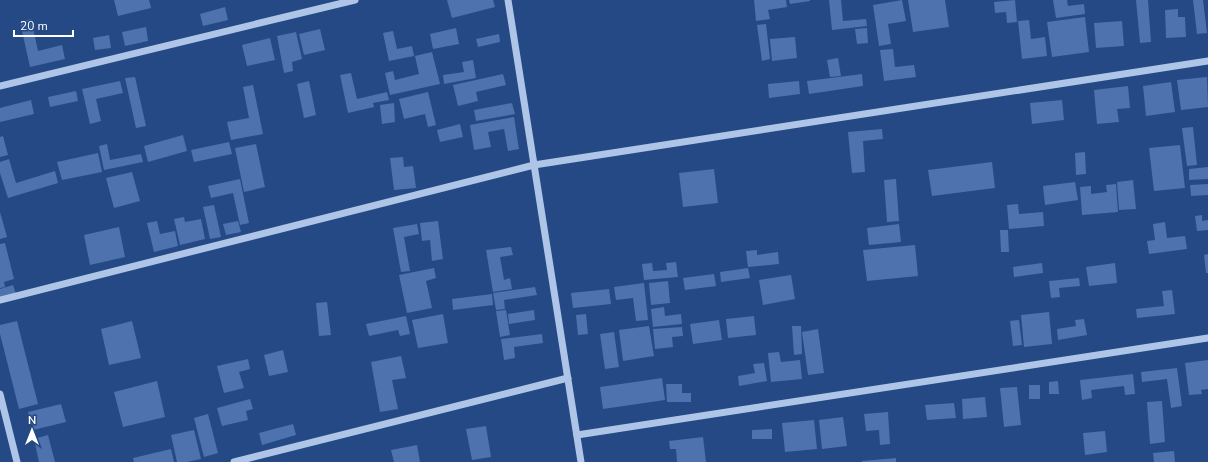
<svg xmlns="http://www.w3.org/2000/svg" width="1208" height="462" font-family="'Nunito Sans',sans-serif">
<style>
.building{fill:#4d72ad}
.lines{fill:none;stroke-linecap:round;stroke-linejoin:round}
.minor{stroke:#aec5e8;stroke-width:7}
</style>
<rect width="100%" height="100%" fill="#244985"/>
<g class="building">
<polygon points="114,0 149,0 151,8 118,16"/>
<polygon points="447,0 493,0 495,7 452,18"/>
<polygon points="754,0 786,0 787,7 768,10 770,19 756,21"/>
<polygon points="789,0 810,0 810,1 790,4"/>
<polygon points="829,0 841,0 843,21 866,19 867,26 832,30"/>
<polygon points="902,0 906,21 888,24 891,44 879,46 873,5"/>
<polygon points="908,0 945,0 949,27 913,32"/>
<polygon points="1015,0 1017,22 1007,23 1006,12 995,13 994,2"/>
<polygon points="1053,0 1067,0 1068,6 1084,4 1085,14 1056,18"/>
<polygon points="1136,0 1148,0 1151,42 1140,43"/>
<polygon points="1193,0 1203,0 1207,33 1197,34"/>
<polygon points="225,7 228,20 203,26 200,14"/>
<polygon points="1178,9 1178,17 1185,17 1186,37 1166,38 1165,10"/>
<polygon points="1085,17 1089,52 1052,57 1047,22"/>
<polygon points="31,19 38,51 62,45 65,59 30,67 20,22"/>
<polygon points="1029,20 1031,39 1045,37 1047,56 1022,59 1018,21"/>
<polygon points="1122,21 1124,46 1096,48 1094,23"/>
<polygon points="766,24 770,59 762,61 757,25"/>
<polygon points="146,27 148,41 125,46 122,32"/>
<polygon points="456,28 459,44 433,49 430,34"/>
<polygon points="867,28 868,43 857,44 855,29"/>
<polygon points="320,29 325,50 304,55 299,34"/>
<polygon points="393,31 397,49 412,46 414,56 389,61 383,33"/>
<polygon points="296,32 302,59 292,62 293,71 284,73 277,36"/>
<polygon points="499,34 500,42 478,47 476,39"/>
<polygon points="109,35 111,48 95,50 93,38"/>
<polygon points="795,37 797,58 772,61 770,39"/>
<polygon points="270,38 275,60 247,66 242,45"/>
<polygon points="893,49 895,67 914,65 916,77 884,81 880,50"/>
<polygon points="432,52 440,84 390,95 385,73 393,71 395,80 419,74 415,56"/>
<polygon points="838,58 841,76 830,77 827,60"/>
<polygon points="473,60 476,78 444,84 443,75 464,72 462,62"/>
<polygon points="351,73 357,99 387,92 389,100 373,103 374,107 348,113 340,75"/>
<polygon points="503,74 506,85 476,92 478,101 458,106 453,85"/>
<polygon points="862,74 863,86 809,94 807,81"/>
<polygon points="135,77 146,126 136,128 125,78"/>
<polygon points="1207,77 1208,107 1181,110 1177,80"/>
<polygon points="120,81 123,93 96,99 101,121 90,124 82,89"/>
<polygon points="309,81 316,115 304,118 297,84"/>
<polygon points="799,81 800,94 769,98 768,84"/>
<polygon points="1171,82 1175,112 1146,116 1143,86"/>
<polygon points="253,85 263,134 231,140 227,122 249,118 243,87"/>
<polygon points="1128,86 1130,108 1117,109 1119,122 1097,124 1094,90"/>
<polygon points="76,91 78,101 50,107 48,97"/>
<polygon points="428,92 436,125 428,127 425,114 404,119 399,99"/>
<polygon points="31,100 34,114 0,122 0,108"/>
<polygon points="1062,100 1064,120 1032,124 1030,103"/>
<polygon points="394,103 395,122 382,124 380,105"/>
<polygon points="512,103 515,114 476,121 474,110"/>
<polygon points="514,117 519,149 508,151 504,129 488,132 491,147 474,150 470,125"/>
<polygon points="460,124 463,137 440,142 437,130"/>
<polygon points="1193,127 1197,165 1187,166 1182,128"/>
<polygon points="882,129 883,139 863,141 865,172 852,173 848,132"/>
<polygon points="183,135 187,151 148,162 144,146"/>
<polygon points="3,136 8,155 0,157 0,137"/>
<polygon points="229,142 232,154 194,162 191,150"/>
<polygon points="107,144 110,160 141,154 143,162 104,170 99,146"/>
<polygon points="256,144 265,187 244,192 235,148"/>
<polygon points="1180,145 1185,188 1154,191 1149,148"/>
<polygon points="1085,152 1086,174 1076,175 1075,153"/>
<polygon points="98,153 102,172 62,180 57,162"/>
<polygon points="403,157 404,167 413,166 416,188 394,190 390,158"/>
<polygon points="9,159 16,183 55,171 58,183 8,198 0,173 0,162"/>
<polygon points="992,162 995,188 932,196 928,170"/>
<polygon points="1208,167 1208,179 1189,180 1189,169"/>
<polygon points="714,169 718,203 683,207 679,173"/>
<polygon points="132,172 140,201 114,208 106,178"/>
<polygon points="240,179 249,223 240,225 233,193 211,198 208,186"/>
<polygon points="896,179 899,221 887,222 884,180"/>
<polygon points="1133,180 1136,209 1119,210 1117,182"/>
<polygon points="1075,182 1078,200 1045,205 1043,186"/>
<polygon points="1116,184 1118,212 1082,215 1080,187 1091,186 1091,194 1107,192 1106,185"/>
<polygon points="1208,184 1208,195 1191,196 1190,185"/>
<polygon points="1018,204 1019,214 1043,212 1044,226 1009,229 1007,205"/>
<polygon points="214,205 221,237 210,239 203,207"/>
<polygon points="0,212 7,237 0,239"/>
<polygon points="1202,215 1202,221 1208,220 1208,230 1197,231 1195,216"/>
<polygon points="184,217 185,222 201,219 205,239 180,245 174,219"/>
<polygon points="157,221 160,234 175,231 178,246 154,252 147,223"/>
<polygon points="238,221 241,232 226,235 223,224"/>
<polygon points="438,221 443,259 432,261 430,240 422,241 420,223"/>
<polygon points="1165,222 1167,238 1185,236 1187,249 1149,254 1147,241 1155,240 1153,224"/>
<polygon points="417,224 419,234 404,237 410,271 401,272 393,228"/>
<polygon points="899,224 901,242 869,245 867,228"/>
<polygon points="119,227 125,257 90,265 84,235"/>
<polygon points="1000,230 1008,230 1009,252 1001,252"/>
<polygon points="5,243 14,279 4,282 5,287 0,288 0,244"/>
<polygon points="915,245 918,276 867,281 863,250"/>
<polygon points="511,247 513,255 500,257 504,280 510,278 512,289 493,292 486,250"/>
<polygon points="757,250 757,255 778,252 779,264 748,267 746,251"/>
<polygon points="1208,254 1208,273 1206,273 1204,255"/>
<polygon points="676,262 678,277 644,280 642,264 652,263 653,271 667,270 666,263"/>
<polygon points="1042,263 1043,273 1014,277 1013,267"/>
<polygon points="1115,263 1117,283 1089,286 1086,267"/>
<polygon points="434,268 436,278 426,281 432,308 407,313 399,275"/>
<polygon points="748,268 750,278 721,282 720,272"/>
<polygon points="714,274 716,286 685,290 683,278"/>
<polygon points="791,275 795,299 763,305 759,280"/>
<polygon points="1079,278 1080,286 1059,288 1060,297 1051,298 1049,281"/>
<polygon points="668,281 670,303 651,305 649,283"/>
<polygon points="644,283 648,320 636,321 633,298 616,300 614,287"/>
<polygon points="13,285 16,294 0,298 0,289"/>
<polygon points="535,287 537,295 504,300 505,309 496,310 493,293"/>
<polygon points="609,289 611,304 573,308 571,293"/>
<polygon points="1172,290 1175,314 1137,318 1136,309 1164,306 1162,291"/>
<polygon points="492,294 493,305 453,310 452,299"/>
<polygon points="327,302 331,335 319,336 316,303"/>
<polygon points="664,307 665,316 681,314 682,324 653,327 651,309"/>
<polygon points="506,310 510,335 500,337 496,311"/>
<polygon points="534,310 535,320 509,324 508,314"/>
<polygon points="1049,312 1052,344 1024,347 1021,315"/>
<polygon points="443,314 448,343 418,348 412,320"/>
<polygon points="586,314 588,334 578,335 576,315"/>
<polygon points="406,316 410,334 400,336 398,330 369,336 366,324"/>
<polygon points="754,316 756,335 728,338 726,319"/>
<polygon points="1084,319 1087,335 1058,340 1057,329 1076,326 1075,320"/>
<polygon points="719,320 722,340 693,344 690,324"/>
<polygon points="1019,320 1022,345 1013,346 1010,321"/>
<polygon points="17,321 38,404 19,409 0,334 0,325"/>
<polygon points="132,321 141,358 109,365 101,329"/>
<polygon points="649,326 654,356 623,361 619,330"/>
<polygon points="792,326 801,326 802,354 794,355"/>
<polygon points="682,327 683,336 672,337 673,347 655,349 653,329"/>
<polygon points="818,329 824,373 808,375 802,332"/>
<polygon points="614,332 619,367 605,369 600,334"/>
<polygon points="542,334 543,343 514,347 515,358 504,360 501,339"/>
<polygon points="283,350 288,372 269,376 264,355"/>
<polygon points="779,352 781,362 800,360 802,379 771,382 768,353"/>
<polygon points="401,356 406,378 392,380 398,409 380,412 371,362"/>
<polygon points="248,359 250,369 239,372 244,388 224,393 217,366"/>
<polygon points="1208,360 1208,389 1201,390 1202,394 1189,395 1185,363"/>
<polygon points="764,363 767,381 739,386 738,376 755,373 753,364"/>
<polygon points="1177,368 1182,406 1171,408 1167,379 1142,382 1141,372"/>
<polygon points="1133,374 1135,394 1125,395 1124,386 1091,390 1092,398 1082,400 1080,380"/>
<polygon points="662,378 665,400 603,409 600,387"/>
<polygon points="157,381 165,417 123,427 114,392"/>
<polygon points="1058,381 1059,394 1049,394 1049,382"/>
<polygon points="666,384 682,384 682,393 691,393 691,402 667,402"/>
<rect x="1029" y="385" width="11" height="14"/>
<polygon points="1017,387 1021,425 1004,427 1000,388"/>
<polygon points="985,397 987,417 963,419 962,399"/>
<polygon points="250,399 253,409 246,411 248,420 222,426 217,408"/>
<polygon points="1162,401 1165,442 1150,444 1147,402"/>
<polygon points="954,403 956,418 927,420 925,405"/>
<polygon points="61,404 66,422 33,430 28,412"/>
<polygon points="888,412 890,444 880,445 879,430 866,431 864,414"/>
<polygon points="208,414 218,453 204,457 194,418"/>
<polygon points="843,417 847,446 822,449 819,420"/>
<polygon points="814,420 817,449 785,452 782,423"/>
<polygon points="293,424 296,435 262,445 259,433"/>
<polygon points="486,426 491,457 472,460 466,429"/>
<polygon points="772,429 772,439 752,439 752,430"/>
<polygon points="194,430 201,459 187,462 177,462 171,435"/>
<polygon points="1105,431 1107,452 1085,455 1083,433"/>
<polygon points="48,435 55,462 39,462 34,439"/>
<polygon points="703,437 706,462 677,462 676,449 670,449 669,441"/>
<polygon points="417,445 420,462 394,462 391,450"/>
<polygon points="171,449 174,462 134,462 133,458"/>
<polygon points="1174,451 1175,462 1154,462 1153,453"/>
<polygon points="896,458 896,462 862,462 862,461"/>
</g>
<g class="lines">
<g class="minor">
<polyline points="508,0 581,462"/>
<polyline points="0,86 355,0"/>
<polyline points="0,300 534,165 1208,61"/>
<polyline points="0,394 17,462"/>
<polyline points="577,435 1208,338"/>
<polyline points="234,462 568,378"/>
</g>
</g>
<g transform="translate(32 430)" stroke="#244985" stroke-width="3" paint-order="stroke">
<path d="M0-3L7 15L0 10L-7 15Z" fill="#ffffff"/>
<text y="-6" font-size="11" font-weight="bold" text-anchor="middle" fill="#ffffff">N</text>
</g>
<path d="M14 30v6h59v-6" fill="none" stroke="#ffffff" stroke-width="2"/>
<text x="20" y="30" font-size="12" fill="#ffffff" stroke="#244985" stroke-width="3" paint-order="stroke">20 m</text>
</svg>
